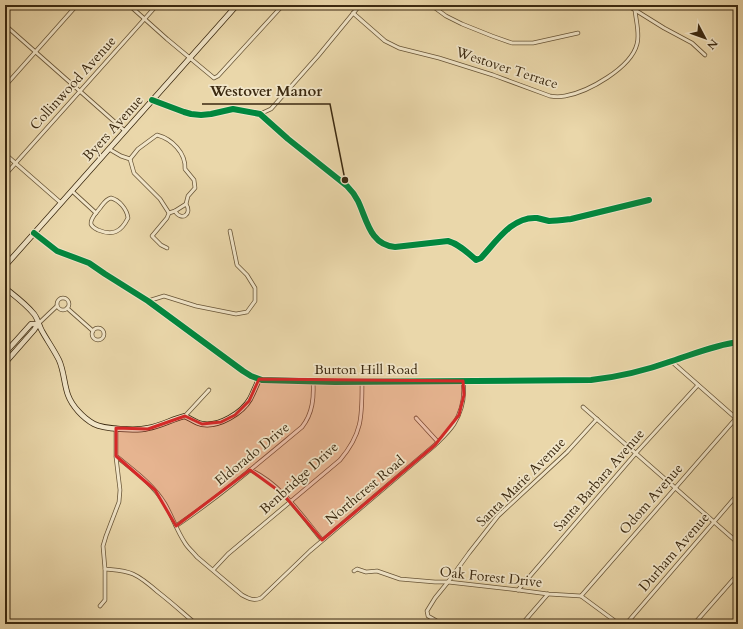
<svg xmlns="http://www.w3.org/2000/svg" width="743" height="629" font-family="Cardo,serif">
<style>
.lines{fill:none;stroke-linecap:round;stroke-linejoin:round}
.street-casing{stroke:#675436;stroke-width:4.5}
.secondary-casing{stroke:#3b2910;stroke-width:6}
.street{stroke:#f1e5c8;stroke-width:3}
.secondary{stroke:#f1e5c8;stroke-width:4.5}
.cycleway-casing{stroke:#f1e5c8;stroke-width:8}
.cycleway{stroke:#00873e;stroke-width:6}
.marked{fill:#d62828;fill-opacity:0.2;stroke:#d62828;stroke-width:3;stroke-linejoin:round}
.labels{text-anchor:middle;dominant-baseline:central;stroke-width:3.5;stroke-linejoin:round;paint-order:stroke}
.street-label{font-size:14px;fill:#3b2910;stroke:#f1e5c8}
.leader{fill:none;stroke:#3b2910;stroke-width:1.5}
.callout-dot{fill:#3b2910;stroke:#f1e5c8;stroke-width:1.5}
.callout-label{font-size:15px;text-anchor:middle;font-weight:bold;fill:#3b2910;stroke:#f1e5c8;stroke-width:3.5;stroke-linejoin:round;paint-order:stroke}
</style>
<rect width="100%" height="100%" fill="#ead7aa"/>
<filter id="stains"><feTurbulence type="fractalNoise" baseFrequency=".005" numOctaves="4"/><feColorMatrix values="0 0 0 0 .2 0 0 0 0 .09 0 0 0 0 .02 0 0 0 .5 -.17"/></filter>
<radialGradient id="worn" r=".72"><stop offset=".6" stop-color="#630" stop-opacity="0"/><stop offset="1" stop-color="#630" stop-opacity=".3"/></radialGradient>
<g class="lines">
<g class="street-casing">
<g id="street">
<polyline points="129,5 167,39 214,78 218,76 283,5"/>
<polyline points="431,5 446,16 462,24 492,36 512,43 533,43 578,33"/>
<polyline points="627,5 664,28 692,43 705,55"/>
<path d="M353,13L385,41L399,48L439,58L493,75L550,96C555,97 560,97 565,96C588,92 631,68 637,44C640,34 636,21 635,10"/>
<polyline points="5,25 125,131"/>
<polyline points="5,86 77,5"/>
<path d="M152,100L184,112L191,114L201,115L211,114L233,109L260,114L288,139L347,186C352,191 355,195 358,201C367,220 370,245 395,247L448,241C459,244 468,253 476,260L481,258C496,242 512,216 537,218C541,219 545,220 549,221C556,221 563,220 571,219L649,200"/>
<polyline points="260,114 271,109 318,56 360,5"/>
<polyline points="109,149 121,156 130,159 134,173 160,199 169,213 167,218 152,236 161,245 167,248"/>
<polyline points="5,154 61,203"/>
<path d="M130,159L138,149L157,135C172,139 186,153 185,169L194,180L195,188L188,196L186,204L175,211L169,213"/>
<polyline points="5,175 157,5"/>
<polyline points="72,191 96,213"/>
<path d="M111,198C119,200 127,209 128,218C121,232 113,236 98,230C96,229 92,227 91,224C90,218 97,212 100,208C103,204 106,199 111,198Z"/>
<path d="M175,211C181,222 193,214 186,204"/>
<circle cx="63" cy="304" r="6"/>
<polyline points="148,301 164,296 196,306 236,314 247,312 255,301 255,288 247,275 237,265 230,231"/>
<polyline points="67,308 93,331"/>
<polyline points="38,324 57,306"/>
<circle cx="98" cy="334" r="6"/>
<polyline points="671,361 738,420"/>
<polyline points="583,407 738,543"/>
<polyline points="185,416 209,390"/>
<polyline points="416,418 438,442"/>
<path d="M116,428V456C134,471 153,484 165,504C172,516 177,531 185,543C188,548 193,552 197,557L242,595C249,599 254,601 261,598L310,551L435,445C441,439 449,432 454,424C462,411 465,395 463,381"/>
<path d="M250,470C280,483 302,516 322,540"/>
<path d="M176,526C220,496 261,461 302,427C313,413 314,397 313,381"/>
<path d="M105,569C115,570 124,570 133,574C142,578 150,585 158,592C171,602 183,613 196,624"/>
<path d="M213,570L228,554L340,460C363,433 362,415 362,382"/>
<polyline points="354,571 357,569 366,572 377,571 400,579 435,582 448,582 518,590 548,594 581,596 619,624"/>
<polyline points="518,590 636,453 698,385"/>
<polyline points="581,596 738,416"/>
<polyline points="100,606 105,600 105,569 103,546 106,536 119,502 120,490 116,457"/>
<polyline points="442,624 428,616 427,611 435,598 448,582 469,553 498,516 567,452 597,419"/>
<polyline points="522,624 548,594"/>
<polyline points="626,624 738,494"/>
<polyline points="694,624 738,574"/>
</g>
</g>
<g class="secondary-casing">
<g id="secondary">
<path d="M34,233L57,251L89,263L105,274L148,301L243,371L251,376L262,380L335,382L591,380C618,377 647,370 672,361C694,354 715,345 738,342"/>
<polyline points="5,266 237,5"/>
<path d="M5,288C15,296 26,304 34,314C38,319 39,326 42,331C47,340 54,350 59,360C64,371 64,384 68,395C72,406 83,418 94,424C103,429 137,431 148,428C161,426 172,419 185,416C191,419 196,423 202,424C219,427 242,413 250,399C253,393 256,386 259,379"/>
<polyline points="5,353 31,324 38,324"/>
<polyline points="5,363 34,330 38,324"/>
<polyline points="5,541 6,567 5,580"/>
</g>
</g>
<use href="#street" class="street"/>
<use href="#secondary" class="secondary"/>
<g class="cycleway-casing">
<g id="cycleway">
<path d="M152,100L184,112L191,114L201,115L211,114L233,109L260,114L288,139L347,186C352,191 355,195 358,201C367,220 370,245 395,247L448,241C459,244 468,253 476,260L481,258C496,242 512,216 537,218C541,219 545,220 549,221C556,221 563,220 571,219L649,200"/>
<path d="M34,233L57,251L89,263L105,274L148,301L243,371L251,376L262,380L335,382L591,380C618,377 647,370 672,361C694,354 715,345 738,342"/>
</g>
</g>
<use href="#cycleway" class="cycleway"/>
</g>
<path class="marked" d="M259,379L463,381L464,395L459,415L435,445L322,540L283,494L250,470L176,526L155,490L116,456V428L148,429L185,416L202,424L221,422L235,415L249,401Z"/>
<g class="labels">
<g class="street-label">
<text transform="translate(507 68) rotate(18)">Westover Terrace</text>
<text transform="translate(73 83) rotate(-48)">Collinwood Avenue</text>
<text transform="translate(113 128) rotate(-48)">Byers Avenue</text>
<text x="366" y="369">Burton Hill Road</text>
<text transform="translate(252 454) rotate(-39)">Eldorado Drive</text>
<text transform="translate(299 478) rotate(-42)">Benbridge Drive</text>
<text transform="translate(599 480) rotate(-49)">Santa Barbara Avenue</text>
<text transform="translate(521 482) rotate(-45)">Santa Marie Avenue</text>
<text transform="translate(365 490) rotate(-40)">Northcrest Road</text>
<text transform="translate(651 499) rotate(-49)">Odom Avenue</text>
<text transform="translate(674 552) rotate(-49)">Durham Avenue</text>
<text transform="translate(491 577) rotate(6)">Oak Forest Drive</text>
</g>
</g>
<path class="leader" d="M345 180L330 104H202"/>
<circle class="callout-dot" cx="345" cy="180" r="4"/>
<g class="callout-label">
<text x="266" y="96">Westover Manor</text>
</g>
<rect width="743" height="629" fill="none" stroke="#ead7aa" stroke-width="20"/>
<rect x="6" y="6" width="731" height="617" fill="none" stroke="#3b2910" stroke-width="2"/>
<rect x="10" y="10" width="723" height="609" fill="none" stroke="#3b2910"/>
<g transform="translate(705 38) rotate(131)" stroke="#f1e5c8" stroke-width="3" paint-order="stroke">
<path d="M0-3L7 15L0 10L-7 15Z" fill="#3b2910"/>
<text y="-6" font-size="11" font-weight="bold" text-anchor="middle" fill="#3b2910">N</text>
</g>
<rect width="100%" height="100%" filter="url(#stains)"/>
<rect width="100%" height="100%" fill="url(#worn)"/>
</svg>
